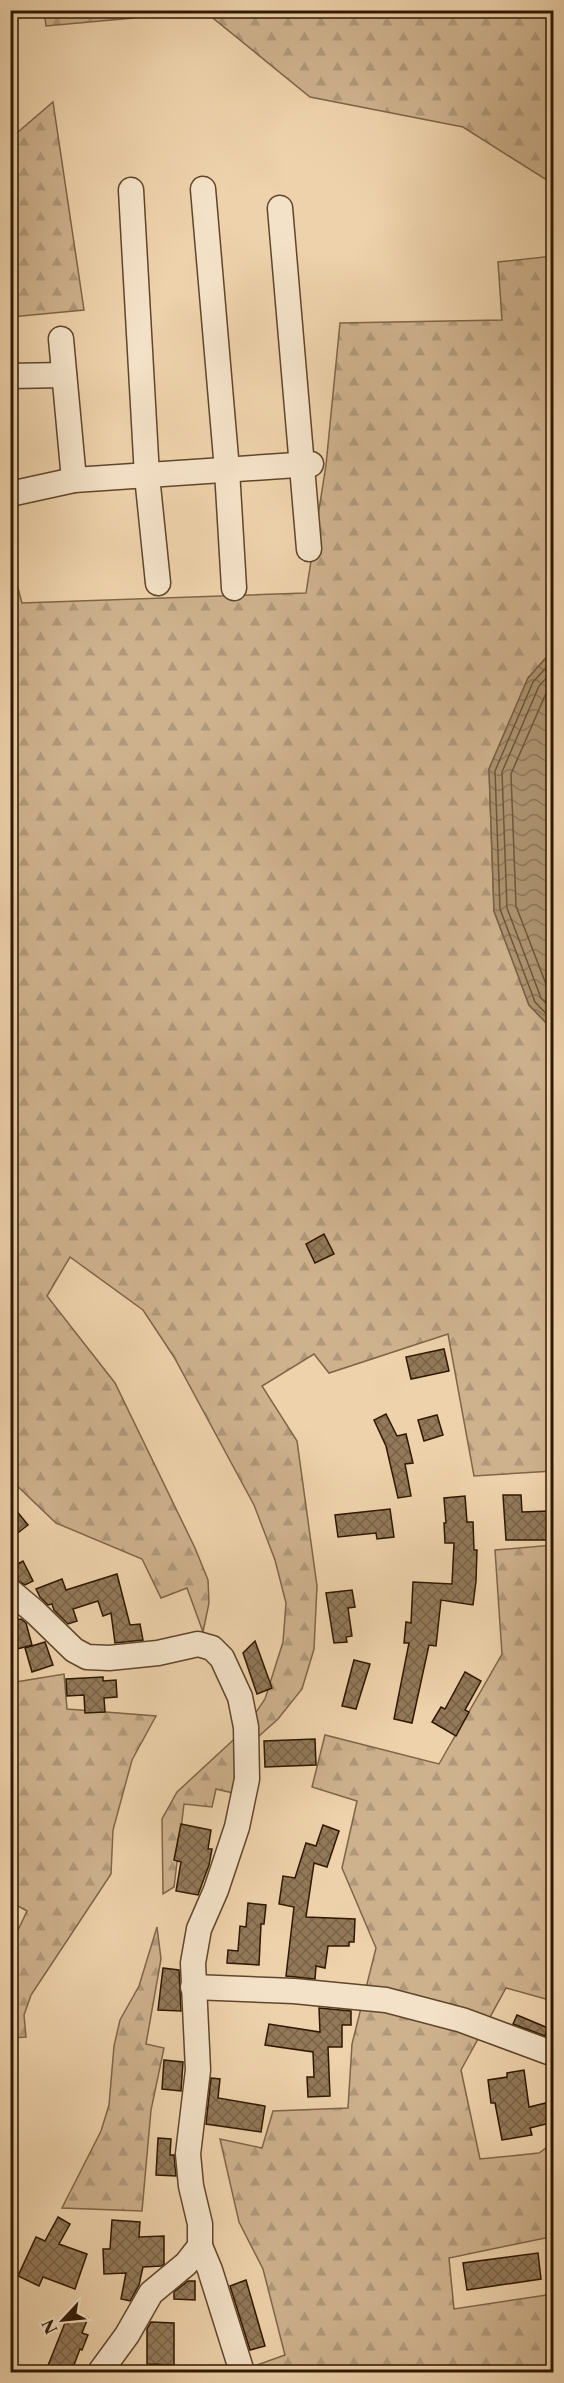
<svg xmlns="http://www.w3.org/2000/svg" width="564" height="2383" font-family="'Libre Caslon Text',serif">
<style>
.forest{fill:url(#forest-firs);stroke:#7f6547;stroke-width:1.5}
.water{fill:url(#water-waves);stroke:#7b6244;stroke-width:1.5}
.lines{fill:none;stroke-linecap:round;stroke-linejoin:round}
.shore{stroke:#6e5638;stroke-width:1.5}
.building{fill:url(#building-cross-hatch);stroke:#301800;stroke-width:1.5}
.minor-casing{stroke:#60462b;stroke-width:27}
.minor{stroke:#f4e2c8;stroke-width:24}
</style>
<defs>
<pattern id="forest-firs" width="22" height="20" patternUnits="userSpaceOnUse" patternTransform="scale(1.5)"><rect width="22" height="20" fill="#ceb28e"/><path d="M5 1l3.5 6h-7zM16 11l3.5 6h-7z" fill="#b19879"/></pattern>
<pattern id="water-waves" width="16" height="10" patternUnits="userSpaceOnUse" patternTransform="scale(1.5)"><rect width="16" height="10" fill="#ad9371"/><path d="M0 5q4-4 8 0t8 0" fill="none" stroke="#8d775a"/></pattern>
<pattern id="building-cross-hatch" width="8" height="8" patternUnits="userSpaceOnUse" patternTransform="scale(1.5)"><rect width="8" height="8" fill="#937959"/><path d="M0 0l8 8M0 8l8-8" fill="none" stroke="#786247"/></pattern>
</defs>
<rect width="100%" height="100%" fill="#eed2ab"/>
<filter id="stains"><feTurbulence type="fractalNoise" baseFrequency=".00333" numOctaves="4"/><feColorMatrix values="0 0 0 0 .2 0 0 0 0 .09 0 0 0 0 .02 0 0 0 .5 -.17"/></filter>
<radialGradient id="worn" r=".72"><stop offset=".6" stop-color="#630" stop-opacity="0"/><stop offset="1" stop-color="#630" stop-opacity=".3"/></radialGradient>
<g class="forest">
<polygon points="44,11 132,11 133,18 46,26"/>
<polygon points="207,11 553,11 553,184 463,127 310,97 208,14"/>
<polygon points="53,102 84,310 11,317 11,138"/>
<polygon points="553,256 553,650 528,678 489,769 494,911 529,1005 553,1030 553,1471 474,1476 448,1334 329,1373 314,1354 262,1386 297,1441 317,1586 314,1649 302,1689 278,1719 240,1753 237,1794 216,1789 212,1807 184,1804 174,1887 163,1894 162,1819 177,1792 244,1730 265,1699 283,1642 286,1603 275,1560 254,1505 174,1357 143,1310 70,1257 47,1296 115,1383 195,1548 208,1580 209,1603 203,1632 187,1588 161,1598 142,1559 56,1523 11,1480 10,559 22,603 306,593 326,465 340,323 502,320 498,262"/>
<polygon points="553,1545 553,2001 506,1988 461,2070 480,2159 539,2153 553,2143 553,2233 550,2237 449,2258 454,2309 553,2294 553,2372 255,2372 254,2366 285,2355 263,2269 239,2222 220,2139 262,2148 273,2111 348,2108 352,2044 376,1948 342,1868 357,1801 312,1787 325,1735 439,1764 502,1654 495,1550"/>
<polygon points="64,1674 67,1709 156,1716 132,1760 113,1830 111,1874 31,1995 24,2015 26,2037 11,2038 11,1945 27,1911 11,1902 10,1683"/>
<polygon points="157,1927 161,1959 146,2044 164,2048 151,2110 142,2211 62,2208 101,2131 109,2105 114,2046 120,2020 139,1986"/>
</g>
<polygon class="water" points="553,650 553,1030 529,1005 494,911 489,769 528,678"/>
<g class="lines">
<g class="shore">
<polyline points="554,659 533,682 495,771 500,909 535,1002 554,1022"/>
<polyline points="554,670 539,686 502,772 507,908 541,998 554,1011"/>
<polyline points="554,683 547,691 511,774 516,906 549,992 554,998"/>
</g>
</g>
<g class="building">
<polygon points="324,1234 334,1254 315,1263 306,1244"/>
<polygon points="444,1349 449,1371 411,1379 406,1357"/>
<polygon points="386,1414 397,1436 406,1434 413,1463 405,1464 411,1496 398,1498 386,1446 374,1420"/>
<polygon points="437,1415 443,1435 424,1441 418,1420"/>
<polygon points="503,1495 521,1495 522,1512 549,1511 549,1540 506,1540"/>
<polygon points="465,1496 467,1522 473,1522 474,1550 477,1550 476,1581 473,1605 441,1600 436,1646 429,1645 412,1723 394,1719 409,1643 404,1643 406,1622 411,1623 413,1582 452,1584 454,1543 445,1543 444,1523 446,1523 444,1498"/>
<polygon points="10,1503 28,1525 10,1539"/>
<polygon points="390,1509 394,1537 377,1539 376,1533 338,1537 335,1515"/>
<polygon points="23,1561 33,1581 25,1585 10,1577 10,1568"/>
<polygon points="117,1574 130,1625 140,1624 143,1640 115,1643 111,1613 103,1616 98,1601 73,1609 77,1621 68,1624 54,1610 52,1604 48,1605 40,1597 36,1589 62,1579 66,1590"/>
<polygon points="352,1590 355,1607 348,1608 352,1636 346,1637 347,1642 334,1643 326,1593"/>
<polygon points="21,1619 26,1623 32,1645 10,1651 10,1622"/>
<polygon points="255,1641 272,1688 257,1694 243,1653"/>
<polygon points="45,1642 53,1665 32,1672 25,1648"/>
<polygon points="354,1660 370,1664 356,1709 342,1706"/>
<polygon points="465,1672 481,1681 465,1710 469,1712 456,1736 432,1722 441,1707 445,1709"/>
<polygon points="103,1677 103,1681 116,1680 117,1697 104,1698 105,1712 85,1713 84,1695 67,1696 66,1679"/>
<polygon points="315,1739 316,1765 265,1767 264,1741"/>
<polygon points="181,1824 211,1830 208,1849 212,1849 209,1865 198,1895 176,1891 181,1862 174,1860"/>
<polygon points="323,1825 339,1831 327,1867 314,1863 306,1917 355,1919 354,1942 349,1942 349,1946 328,1946 325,1968 316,1966 315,1979 286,1976 294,1907 279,1904 283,1876 295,1878 306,1843 316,1846"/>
<polygon points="248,1903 266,1905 264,1924 261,1924 259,1965 227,1963 228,1950 238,1951 240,1926 246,1927"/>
<polygon points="163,1968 179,1970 181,2011 158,2010"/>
<polygon points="319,2008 351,2011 351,2025 342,2025 342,2047 328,2047 330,2096 308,2097 307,2077 314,2077 313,2052 265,2045 269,2024 320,2032"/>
<polygon points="517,2015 548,2028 545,2036 513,2024"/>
<polygon points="164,2060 183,2062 181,2091 162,2089"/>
<polygon points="524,2070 529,2107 554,2101 554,2122 530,2128 532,2135 502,2140 495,2103 491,2103 488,2080 507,2077 507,2073"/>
<polygon points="211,2078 220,2079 218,2098 265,2106 261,2132 206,2124"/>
<polygon points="158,2138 171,2139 170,2155 174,2155 176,2176 156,2175"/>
<polygon points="58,2217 70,2224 59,2244 87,2254 75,2289 43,2277 39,2286 18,2276 36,2237 45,2241"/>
<polygon points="112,2220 140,2222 139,2237 164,2236 164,2264 161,2266 143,2267 139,2285 130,2301 121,2299 126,2273 104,2274 103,2249 110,2249"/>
<polygon points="538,2253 541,2279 467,2290 463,2263"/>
<polygon points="246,2280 265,2346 250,2350 230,2286"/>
<polygon points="188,2281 195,2281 195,2300 174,2299 174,2292"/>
<polygon points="72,2312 88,2318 82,2333 88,2335 82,2350 80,2349 71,2373 45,2373 65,2323 68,2324"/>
<polygon points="151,2322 174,2323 174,2365 147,2364 147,2329"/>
</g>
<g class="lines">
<g class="minor-casing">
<g id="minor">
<polyline points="203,189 227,470 234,588"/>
<polyline points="131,190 147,476 158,583"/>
<polyline points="280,208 309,549"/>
<polyline points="61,339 74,480"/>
<polyline points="10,376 64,375"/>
<polyline points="10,494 74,480 311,464"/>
<polyline points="10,1591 35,1612 74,1650 87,1657 109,1658 158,1653 198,1644 212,1648 222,1658 240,1697 246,1727 247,1779 237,1827 216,1890 199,1929 193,1963 198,2070 188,2154 191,2186 200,2224 200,2246 186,2264 151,2293 127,2335 100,2372"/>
<polyline points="193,1987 294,1991 386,2000 462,2020 554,2054"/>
<polyline points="200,2246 210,2270 242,2372"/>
</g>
</g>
<use href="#minor" class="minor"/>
</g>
<rect width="564" height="2383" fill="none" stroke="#eed2ab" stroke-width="36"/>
<rect x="12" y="12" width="540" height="2359" fill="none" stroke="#301800" stroke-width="3"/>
<rect x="18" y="18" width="528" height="2347" fill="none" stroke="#301800" stroke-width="1.5"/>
<g transform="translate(63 2320) rotate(244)" stroke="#f4e2c8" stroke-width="4.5" paint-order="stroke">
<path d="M0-4.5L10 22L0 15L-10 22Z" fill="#301800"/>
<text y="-9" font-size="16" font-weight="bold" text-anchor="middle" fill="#301800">N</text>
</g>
<rect width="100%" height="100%" filter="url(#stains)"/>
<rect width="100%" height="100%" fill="url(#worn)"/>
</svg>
